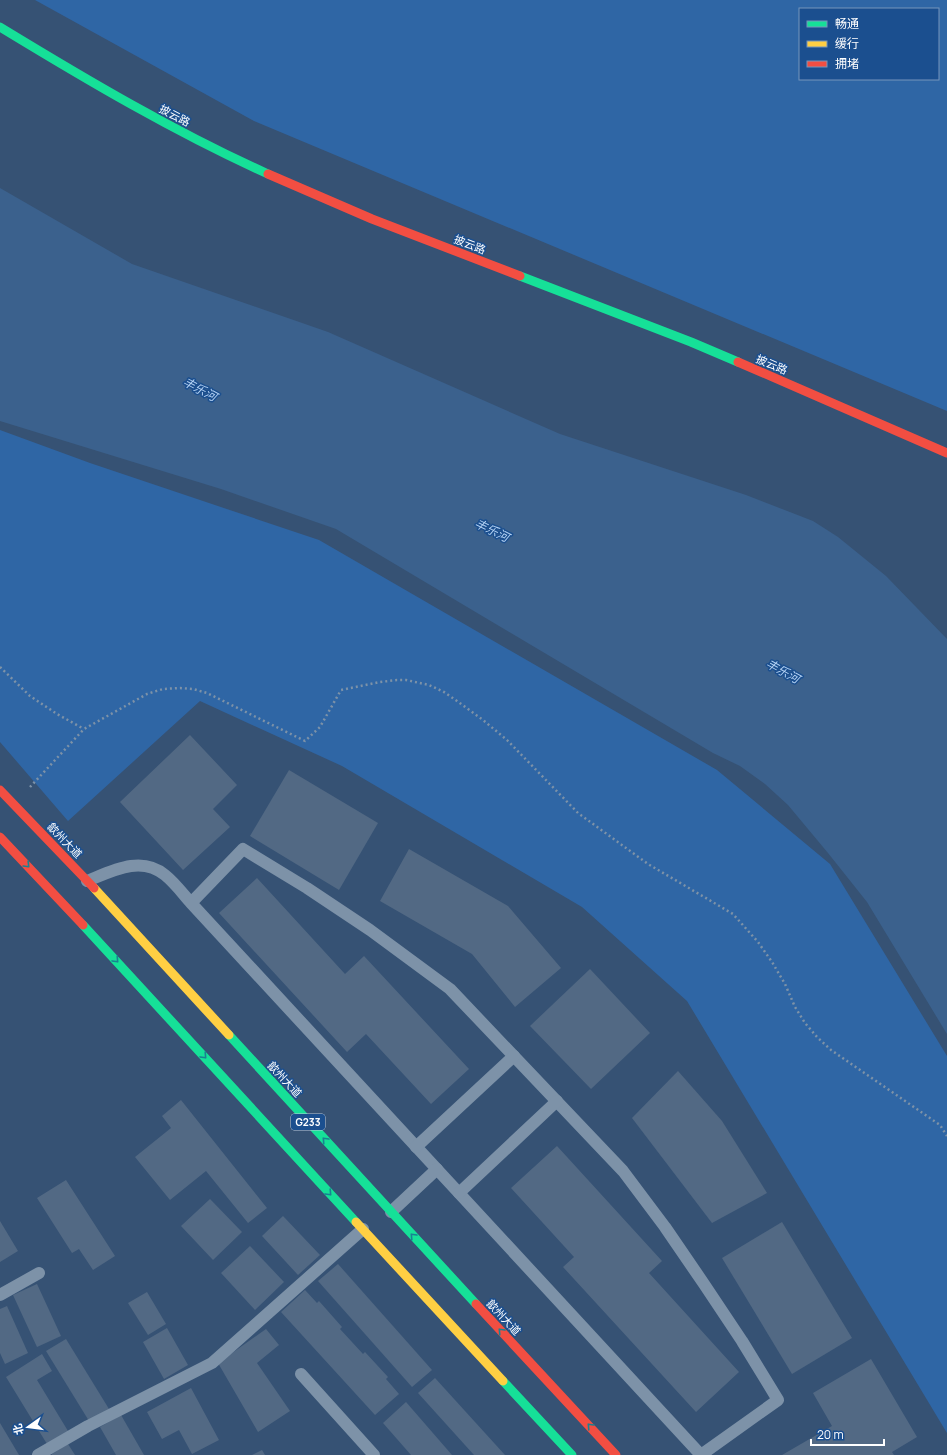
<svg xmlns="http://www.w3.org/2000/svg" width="947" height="1455" font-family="Manrope,'Noto Sans SC',sans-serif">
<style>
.green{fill:#2f66a5;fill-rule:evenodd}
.water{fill:#3b618d}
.building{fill:#526984}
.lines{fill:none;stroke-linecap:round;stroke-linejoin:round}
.path{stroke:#7d92a8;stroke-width:2.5;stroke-dasharray:2 3;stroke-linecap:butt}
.lane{stroke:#7d92a8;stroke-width:12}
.fast{stroke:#16e098;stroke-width:9}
.slow{stroke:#ffcf43;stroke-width:9}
.jam{stroke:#f24e42;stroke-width:9}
.oneway{stroke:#198292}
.labels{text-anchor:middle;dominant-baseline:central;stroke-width:3;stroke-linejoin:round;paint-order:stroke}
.shield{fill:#1b4f8f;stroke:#bbcadd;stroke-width:1}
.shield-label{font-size:10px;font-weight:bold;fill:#fff}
.street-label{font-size:11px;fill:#fff;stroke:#1b4f8f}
.water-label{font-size:12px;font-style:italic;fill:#b5d3f5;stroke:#1b4f8f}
</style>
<rect width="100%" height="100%" fill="#365274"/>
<g class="green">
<path d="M35,0H947V411L254,121ZM800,9H938V79H800Z"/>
<polygon points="0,430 90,463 319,540 717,770 830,864 947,1056 947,1433 687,1001 582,907 342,766 200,701 68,821 0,742"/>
</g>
<polygon class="water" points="0,188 132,264 328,332 560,434 746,495 813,521 838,537 886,576 947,639 947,1034 867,902 828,853 788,805 765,784 740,766 713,753 336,529 221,489 0,421"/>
<g class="building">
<polygon points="190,735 237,785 213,809 230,827 183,870 120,802"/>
<polygon points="289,770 378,823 339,890 250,836"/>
<polygon points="409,849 508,906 561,968 515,1007 472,954 380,901"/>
<polygon points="257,878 345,974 364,956 469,1069 431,1104 366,1034 347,1052 219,913"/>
<polygon points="590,969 650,1033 591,1089 530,1026"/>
<polygon points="678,1071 722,1121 767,1193 712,1223 632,1118"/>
<polygon points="181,1100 267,1208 248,1223 206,1171 170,1200 135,1157 171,1128 162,1116"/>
<polygon points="557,1146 662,1261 649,1273 739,1372 696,1412 563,1267 574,1257 511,1188"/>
<polygon points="66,1180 115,1256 93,1270 79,1249 72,1253 37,1198"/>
<polygon points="210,1199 242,1232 213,1260 181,1226"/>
<polygon points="283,1216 320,1255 298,1275 262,1236"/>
<polygon points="0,1221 18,1251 0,1262"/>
<polygon points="782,1222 852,1338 792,1374 722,1258"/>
<polygon points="250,1246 284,1282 255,1310 221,1273"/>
<polygon points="338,1264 432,1370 412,1387 318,1281"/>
<polygon points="37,1284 61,1336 37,1347 13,1295"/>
<polygon points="305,1290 317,1303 319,1301 342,1327 340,1329 363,1354 365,1352 388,1377 386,1379 399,1394 375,1415 281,1312"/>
<polygon points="147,1292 166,1324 148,1335 128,1303"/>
<polygon points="7,1306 28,1353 5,1364 0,1353 0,1309"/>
<polygon points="167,1328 188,1365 164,1379 143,1342"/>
<polygon points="266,1329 279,1345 257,1363 290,1411 258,1432 218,1363"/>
<polygon points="66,1339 109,1409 89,1421 46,1351"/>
<polygon points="42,1354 52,1371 37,1380 68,1431 47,1444 6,1377"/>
<polygon points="871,1359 917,1437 892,1452 894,1455 782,1455 832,1426 813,1393"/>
<polygon points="435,1378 505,1455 474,1455 418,1393"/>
<polygon points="191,1388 219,1440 192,1454 179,1430 162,1439 147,1412"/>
<polygon points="406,1402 452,1455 411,1455 383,1423"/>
<polygon points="121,1415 144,1455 116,1455 100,1427"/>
<polygon points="0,1423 19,1455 0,1455"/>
<polygon points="68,1444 75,1455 52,1455 52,1454"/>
<polygon points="262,1450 265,1455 252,1455"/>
</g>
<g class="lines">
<g class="path">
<polyline points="0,667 30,696 57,714 84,729"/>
<polyline points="30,787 84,729 147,694 163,689 180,688 193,689 207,693 305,741 320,727 341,690 380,682 397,680 406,680 429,685 444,692 457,701 483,720 507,740 578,813 648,864 733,914 758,942 772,962 785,984 795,1007 805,1023 817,1037 831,1050 940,1125 947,1136"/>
</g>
<g class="lane">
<path d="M87,881C112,871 141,855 165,875C175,883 183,894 191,903L701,1455L778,1400L742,1341L704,1284L665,1227L623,1171L450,989L370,930L307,888L243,849L191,903"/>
<polyline points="416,1147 514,1056"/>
<polyline points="459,1193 557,1101"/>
<polyline points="391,1212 437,1169"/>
<polyline points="0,1295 39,1273"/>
<polyline points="301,1374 374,1455"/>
<polyline points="38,1455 88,1426 212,1363 363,1229"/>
</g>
<g class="fast">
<path d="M0,27C87,80 175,132 268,174"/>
<polyline points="520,276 691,342 738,362"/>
<polyline points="83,925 356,1222"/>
<polyline points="229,1035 476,1304"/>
<polyline points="503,1381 572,1455"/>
</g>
<g class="slow">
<polyline points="94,888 229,1035"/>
<polyline points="356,1222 503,1381"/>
</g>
<g class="jam">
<polyline points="268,174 372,219 520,276"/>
<polyline points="738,362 947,453"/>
<polyline points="0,790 94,888"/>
<polyline points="0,837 83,925"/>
<polyline points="476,1304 616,1455"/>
</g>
</g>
<defs><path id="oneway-chevron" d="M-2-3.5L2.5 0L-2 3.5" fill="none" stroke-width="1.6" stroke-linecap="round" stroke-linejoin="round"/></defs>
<g class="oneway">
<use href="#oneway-chevron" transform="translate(27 865) rotate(46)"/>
<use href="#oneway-chevron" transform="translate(116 960) rotate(47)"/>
<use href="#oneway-chevron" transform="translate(204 1056) rotate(47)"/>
<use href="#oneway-chevron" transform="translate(325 1140) rotate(-133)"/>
<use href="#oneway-chevron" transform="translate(329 1193) rotate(47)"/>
<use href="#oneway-chevron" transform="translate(413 1236) rotate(-133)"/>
<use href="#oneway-chevron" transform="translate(501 1331) rotate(-133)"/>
<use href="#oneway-chevron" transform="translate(590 1426) rotate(-133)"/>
</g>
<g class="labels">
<rect class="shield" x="291" y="1114" width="34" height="16" rx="3"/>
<g class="shield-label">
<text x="308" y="1122">G233</text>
</g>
<g class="street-label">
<text transform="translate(175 115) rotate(28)">披云路</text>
<text transform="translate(470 244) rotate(21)">披云路</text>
<text transform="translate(772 364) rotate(23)">披云路</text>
<text transform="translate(65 840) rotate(46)">歙州大道</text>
<text transform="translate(285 1079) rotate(47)">歙州大道</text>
<text transform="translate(504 1317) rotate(47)">歙州大道</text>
</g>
<g class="water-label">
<text transform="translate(200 389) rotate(28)">丰乐河</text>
<text transform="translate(492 530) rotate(26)">丰乐河</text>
<text transform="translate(783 671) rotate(29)">丰乐河</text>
</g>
</g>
<rect x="799" y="8" width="140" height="72" fill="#1b4f8f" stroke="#7695bc"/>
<rect x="807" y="21" width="20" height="6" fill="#16e098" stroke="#7695bc"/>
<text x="835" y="28" font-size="12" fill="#ffffff">畅通</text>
<rect x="807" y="41" width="20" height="6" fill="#ffcf43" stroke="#7695bc"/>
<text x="835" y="48" font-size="12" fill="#ffffff">缓行</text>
<rect x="807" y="61" width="20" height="6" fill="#f24e42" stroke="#7695bc"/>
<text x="835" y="68" font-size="12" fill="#ffffff">拥堵</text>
<g transform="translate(28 1427) rotate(256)" stroke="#1b4f8f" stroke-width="3" paint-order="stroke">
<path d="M0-3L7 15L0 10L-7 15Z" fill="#ffffff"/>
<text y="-6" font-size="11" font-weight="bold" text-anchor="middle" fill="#ffffff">北</text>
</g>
<path d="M811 1439v6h73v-6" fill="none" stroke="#ffffff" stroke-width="2"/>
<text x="817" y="1439" font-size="12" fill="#ffffff" stroke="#1b4f8f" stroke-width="3" paint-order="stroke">20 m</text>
</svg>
